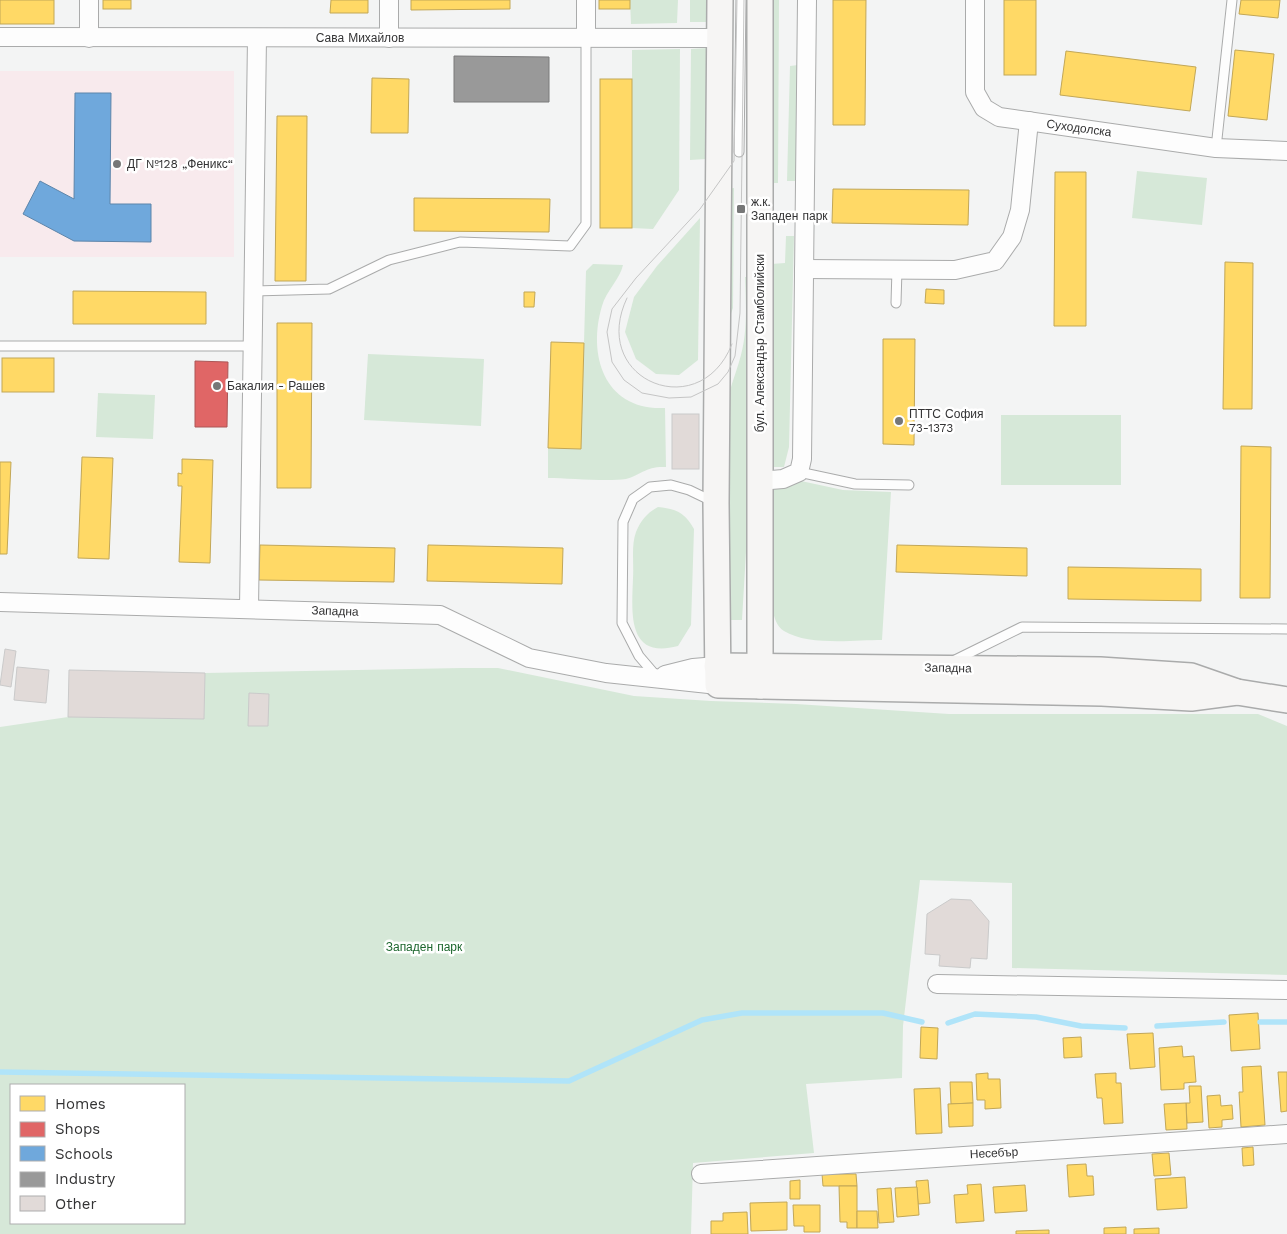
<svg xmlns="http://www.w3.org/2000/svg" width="1287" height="1234" font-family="'Work Sans',sans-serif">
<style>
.education{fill:#f8eaed}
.green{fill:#d6e8d8;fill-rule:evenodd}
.homes{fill:#ffd966;stroke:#c2a757}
.shops{fill:#e06666;stroke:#ac5757}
.schools{fill:#6fa8dc;stroke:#5d85aa}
.industry{fill:#999;stroke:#7a7a7b}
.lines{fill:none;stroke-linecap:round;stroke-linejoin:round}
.stream{stroke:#b0e4f9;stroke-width:5.5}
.building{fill:#e1dad8;stroke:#cacaca}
.lane-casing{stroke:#aaabab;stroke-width:11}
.street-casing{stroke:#aaabab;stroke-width:20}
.secondary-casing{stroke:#aaabab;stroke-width:28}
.lane{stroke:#fdfdfd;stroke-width:9}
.street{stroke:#fdfdfd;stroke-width:18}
.secondary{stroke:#f6f5f4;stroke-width:25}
.tram{stroke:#c5c5c5;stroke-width:1}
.poi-dot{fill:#767777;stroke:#fff;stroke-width:2}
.labels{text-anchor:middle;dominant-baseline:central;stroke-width:5;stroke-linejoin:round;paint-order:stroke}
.street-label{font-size:12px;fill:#333334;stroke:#fff}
.poi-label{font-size:12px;fill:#333334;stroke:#fff;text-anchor:start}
.park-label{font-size:12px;fill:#1d672e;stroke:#fff}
</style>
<rect width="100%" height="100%" fill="#f3f4f4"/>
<rect class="education" x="0" y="71" width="234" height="186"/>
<g class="green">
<polygon points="630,0 678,0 677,23 631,24"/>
<rect x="690" y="0" width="16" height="22"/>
<polygon points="770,0 779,0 778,183 768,183"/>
<polygon points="708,48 706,159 690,160 691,49"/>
<polygon points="680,49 679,190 653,229 632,228 632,50"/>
<polygon points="798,65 796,181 787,181 790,66"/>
<polygon points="1137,171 1207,178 1202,225 1132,218"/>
<polygon points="734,188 733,308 725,330 726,189"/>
<polygon points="700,218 698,360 679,375 656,374 636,359 625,332 634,297 657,266"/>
<polygon points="786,236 794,236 789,447 784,467 773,467 771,264 785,263"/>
<path d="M593,264L623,265C620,279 606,291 602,306C587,356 605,411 665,408L666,467C646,466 641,475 626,479C607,482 568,478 548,478V448L581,449L586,271Z"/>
<path d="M745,277H753L749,501L742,620H731L728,611L727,407C729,389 734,379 739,362C748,334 746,306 745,277Z"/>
<polygon points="368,354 484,359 481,426 364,420"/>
<polygon points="98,393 155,395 153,439 96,437"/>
<rect x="1001" y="415" width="120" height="70"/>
<path d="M801,481L843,490L891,492L882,640C854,640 808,646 784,631C776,626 774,616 772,608L773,489L792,486Z"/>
<path d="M658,507C677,509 685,513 694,529L691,625L678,646C626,660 632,611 633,578C634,564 631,545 636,532C641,520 647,513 658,507Z"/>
<path d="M461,668H498L634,696L711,701L796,704L949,714H1258L1287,726V975L1012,968V883L920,880L903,1026L902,1078L806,1084L814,1153L693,1163L691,1234H0V727L68,717L204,719L205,673ZM11,1085H184V1223H11Z"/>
</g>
<g class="homes">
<rect x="0" y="0" width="54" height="24"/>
<rect x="103" y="0" width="28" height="9"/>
<polygon points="331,0 368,0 368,13 330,13"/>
<polygon points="411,0 510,0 510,9 411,10"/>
<rect x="599" y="0" width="31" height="9"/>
<polygon points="833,0 866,0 865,125 833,125"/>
<rect x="1004" y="0" width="32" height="75"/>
<polygon points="1241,0 1280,0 1278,18 1239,14"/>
<polygon points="1235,50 1274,54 1267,120 1228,116"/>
<polygon points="1066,51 1196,67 1190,111 1060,95"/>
<polygon points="372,78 409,79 408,133 371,133"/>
<rect x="600" y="79" width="32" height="149"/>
<polygon points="277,116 307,116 306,281 275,281"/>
<polygon points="1055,172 1086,172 1086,326 1054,326"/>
<polygon points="833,189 969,190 968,225 832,223"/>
<polygon points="414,198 550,199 549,232 414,231"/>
<polygon points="1225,262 1253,263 1252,409 1223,409"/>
<polygon points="926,289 944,290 944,304 925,303"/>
<polygon points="73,291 206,292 206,324 73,324"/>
<polygon points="524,292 535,292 534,307 524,307"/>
<polygon points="277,323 312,323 311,488 277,488"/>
<polygon points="883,339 915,339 914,445 883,444"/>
<polygon points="551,342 584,343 581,449 548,448"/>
<rect x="2" y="358" width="52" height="34"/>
<polygon points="1241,446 1271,447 1270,598 1240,598"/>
<polygon points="82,457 113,458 109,559 78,558"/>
<polygon points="182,459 213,460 210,563 179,562 182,486 178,486 178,473 182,474"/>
<polygon points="0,462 11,462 7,554 0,554"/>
<polygon points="260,545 395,548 394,582 259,580"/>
<polygon points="428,545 563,548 562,584 427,581"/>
<polygon points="897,545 1027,548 1027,576 896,572"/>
<polygon points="1068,567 1201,569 1201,601 1068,599"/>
<polygon points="1258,1013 1260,1049 1231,1051 1229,1015"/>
<polygon points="921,1027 938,1028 937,1059 920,1058"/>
<polygon points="1153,1033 1155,1067 1130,1069 1127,1034"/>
<polygon points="1081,1037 1082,1057 1064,1058 1063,1038"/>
<polygon points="1182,1046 1183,1057 1194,1056 1196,1082 1184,1083 1184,1089 1161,1090 1159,1048"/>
<polygon points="1261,1066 1265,1125 1241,1127 1239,1092 1243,1092 1242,1067"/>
<polygon points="1278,1072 1287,1072 1287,1111 1281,1112"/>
<polygon points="988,1073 988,1079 1000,1079 1001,1108 985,1109 985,1100 977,1100 976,1074"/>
<polygon points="1116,1073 1116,1083 1121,1083 1123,1123 1104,1124 1102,1098 1097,1098 1095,1074"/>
<polygon points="950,1082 972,1082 973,1103 951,1104"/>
<polygon points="1189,1086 1201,1086 1203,1122 1187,1123 1186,1103 1190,1103"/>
<polygon points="940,1088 942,1133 916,1134 914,1089"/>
<polygon points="1220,1095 1221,1106 1232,1105 1233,1119 1222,1120 1222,1127 1209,1128 1207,1096"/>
<polygon points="973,1103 973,1126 949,1127 948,1104"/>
<polygon points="1186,1103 1187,1129 1166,1130 1164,1104"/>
<polygon points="1253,1147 1254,1165 1243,1166 1242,1148"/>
<polygon points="1169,1153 1171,1175 1154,1176 1152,1154"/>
<polygon points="1086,1164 1087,1176 1093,1176 1094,1195 1069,1197 1067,1165"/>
<polygon points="822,1174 856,1174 857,1186 823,1186"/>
<polygon points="1185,1177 1187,1208 1157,1210 1155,1179"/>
<polygon points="800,1180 800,1199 790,1199 790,1181"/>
<polygon points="928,1180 930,1203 918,1204 916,1181"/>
<polygon points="981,1184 984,1221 956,1223 954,1195 968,1194 967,1185"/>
<polygon points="1025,1185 1027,1211 995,1213 993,1187"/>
<polygon points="839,1186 857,1186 857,1228 847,1228 847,1222 840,1222"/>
<polygon points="917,1187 919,1215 897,1217 895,1188"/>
<polygon points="891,1188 894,1222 879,1223 877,1189"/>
<polygon points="787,1202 787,1230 751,1231 750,1203"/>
<polygon points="793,1205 820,1205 820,1232 804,1232 804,1226 794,1226"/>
<polygon points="857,1211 877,1211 878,1228 857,1228"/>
<polygon points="747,1212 748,1234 711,1234 711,1221 723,1221 723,1213"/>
<polygon points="1126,1227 1126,1234 1104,1234 1104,1228"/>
<polygon points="1159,1228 1159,1234 1134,1234 1134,1229"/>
<polygon points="1049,1230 1049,1234 1016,1234 1016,1231"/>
</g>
<polygon class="shops" points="195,361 228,362 227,427 195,427"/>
<polygon class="schools" points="75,93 111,93 110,204 151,204 151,242 74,241 23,214 40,181 74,199"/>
<polygon class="industry" points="454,56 549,57 549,102 454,102"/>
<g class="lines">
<g class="stream">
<polyline points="1260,1022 1287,1022"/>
<polyline points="948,1023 975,1014 1036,1017 1081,1026 1125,1028"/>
<polyline points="1157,1026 1224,1022"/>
<polyline points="0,1072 569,1081 702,1020 742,1013 883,1013 922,1022"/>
</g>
</g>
<g class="building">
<rect x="672" y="414" width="27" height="55"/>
<polygon points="5,649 16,651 11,687 0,685"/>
<polygon points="17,667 49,670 46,703 14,700"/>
<polygon points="69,670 205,673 204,719 68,717"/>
<polygon points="249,693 269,694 268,726 248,726"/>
<polygon points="951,899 971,900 989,921 987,959 971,958 970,968 939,966 940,955 925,954 927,914"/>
</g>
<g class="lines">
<g class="lane-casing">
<g id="lane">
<polyline points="1216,148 1232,0"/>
<polyline points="739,152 741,0"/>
<polyline points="253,291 329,289 389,260 460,242 570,246 586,224 586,38"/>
<polyline points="896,303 897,269"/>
<polyline points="0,346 252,346"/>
<polyline points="799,472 855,484 909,485"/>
<polyline points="953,661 1022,627 1287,629"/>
<polyline points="657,677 639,656 622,623 623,522 633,499 650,487 671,485 689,490 714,502"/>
</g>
</g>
<g class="street-casing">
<g id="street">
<polyline points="389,0 389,38"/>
<polyline points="975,0 975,92 984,108 999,117 1216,148 1287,151"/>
<polyline points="0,37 720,38"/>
<polyline points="89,38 89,0"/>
<polyline points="586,38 586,0"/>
<polyline points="804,269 955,270 995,261 1012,237 1020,210 1029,121"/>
<polyline points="759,481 783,479 799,472 802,459 807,0"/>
<polyline points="0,602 440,615 529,658 606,673 718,685"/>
<polyline points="249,608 257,38"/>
<polyline points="665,675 693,668 717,666"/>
<polyline points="937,984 1287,990"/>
<polyline points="701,1174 1287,1134"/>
</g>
</g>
<g class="secondary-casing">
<g id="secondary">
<polyline points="720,0 716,503 718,685 1102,693 1191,698 1237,692"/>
<polyline points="717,666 1100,670 1191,676 1237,692 1287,700"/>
<polyline points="760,686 760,0"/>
</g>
</g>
<use href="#lane" class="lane"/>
<use href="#street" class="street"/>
<use href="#secondary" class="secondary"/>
<g class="tram">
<polyline points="737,0 734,161 700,209 636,278 612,309 607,332 612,362 624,380 642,393 669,398 691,397 718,384 728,372 735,356 740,313 744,0"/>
<path d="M627,298C588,380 700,426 732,344"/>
</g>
</g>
<g class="poi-dot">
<circle cx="117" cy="164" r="5"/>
<rect x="736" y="204" width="10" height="10" rx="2.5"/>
<circle cx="217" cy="386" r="5"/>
<circle cx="899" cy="421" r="5"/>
</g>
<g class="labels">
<g class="street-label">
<text x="360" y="38">Сава Михайлов</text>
<text transform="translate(1079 128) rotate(8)">Суходолска</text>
<text transform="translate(760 343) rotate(-90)">бул. Александър Стамболийски</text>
<text transform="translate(335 611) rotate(2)">Западна</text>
<text transform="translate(948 668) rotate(1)">Западна</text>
<text transform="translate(994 1153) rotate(-3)">Несебър</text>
</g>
<g class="poi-label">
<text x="127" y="164">ДГ №128 „Феникс“</text>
<text x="751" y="202">ж.к.<tspan x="751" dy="14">Западен парк</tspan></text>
<text x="227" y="386">Бакалия - Рашев</text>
<text x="909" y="414">ПТТС София<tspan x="909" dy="14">73-1373</tspan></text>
</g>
<g class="park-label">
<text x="424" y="947">Западен парк</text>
</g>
</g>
<rect x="10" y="1084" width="175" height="140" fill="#ffffff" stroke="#adadae"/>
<rect x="20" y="1096" width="25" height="15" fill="#ffd966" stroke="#adadae"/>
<text x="55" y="1109" font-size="15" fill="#333334">Homes</text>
<rect x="20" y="1122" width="25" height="15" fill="#e06666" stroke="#adadae"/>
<text x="55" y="1134" font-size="15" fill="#333334">Shops</text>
<rect x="20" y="1146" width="25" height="15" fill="#6fa8dc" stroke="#adadae"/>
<text x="55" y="1159" font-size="15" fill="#333334">Schools</text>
<rect x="20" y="1172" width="25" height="15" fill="#999999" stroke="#adadae"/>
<text x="55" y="1184" font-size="15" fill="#333334">Industry</text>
<rect x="20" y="1196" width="25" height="15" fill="#e1dad8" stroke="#adadae"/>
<text x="55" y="1209" font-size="15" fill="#333334">Other</text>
</svg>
